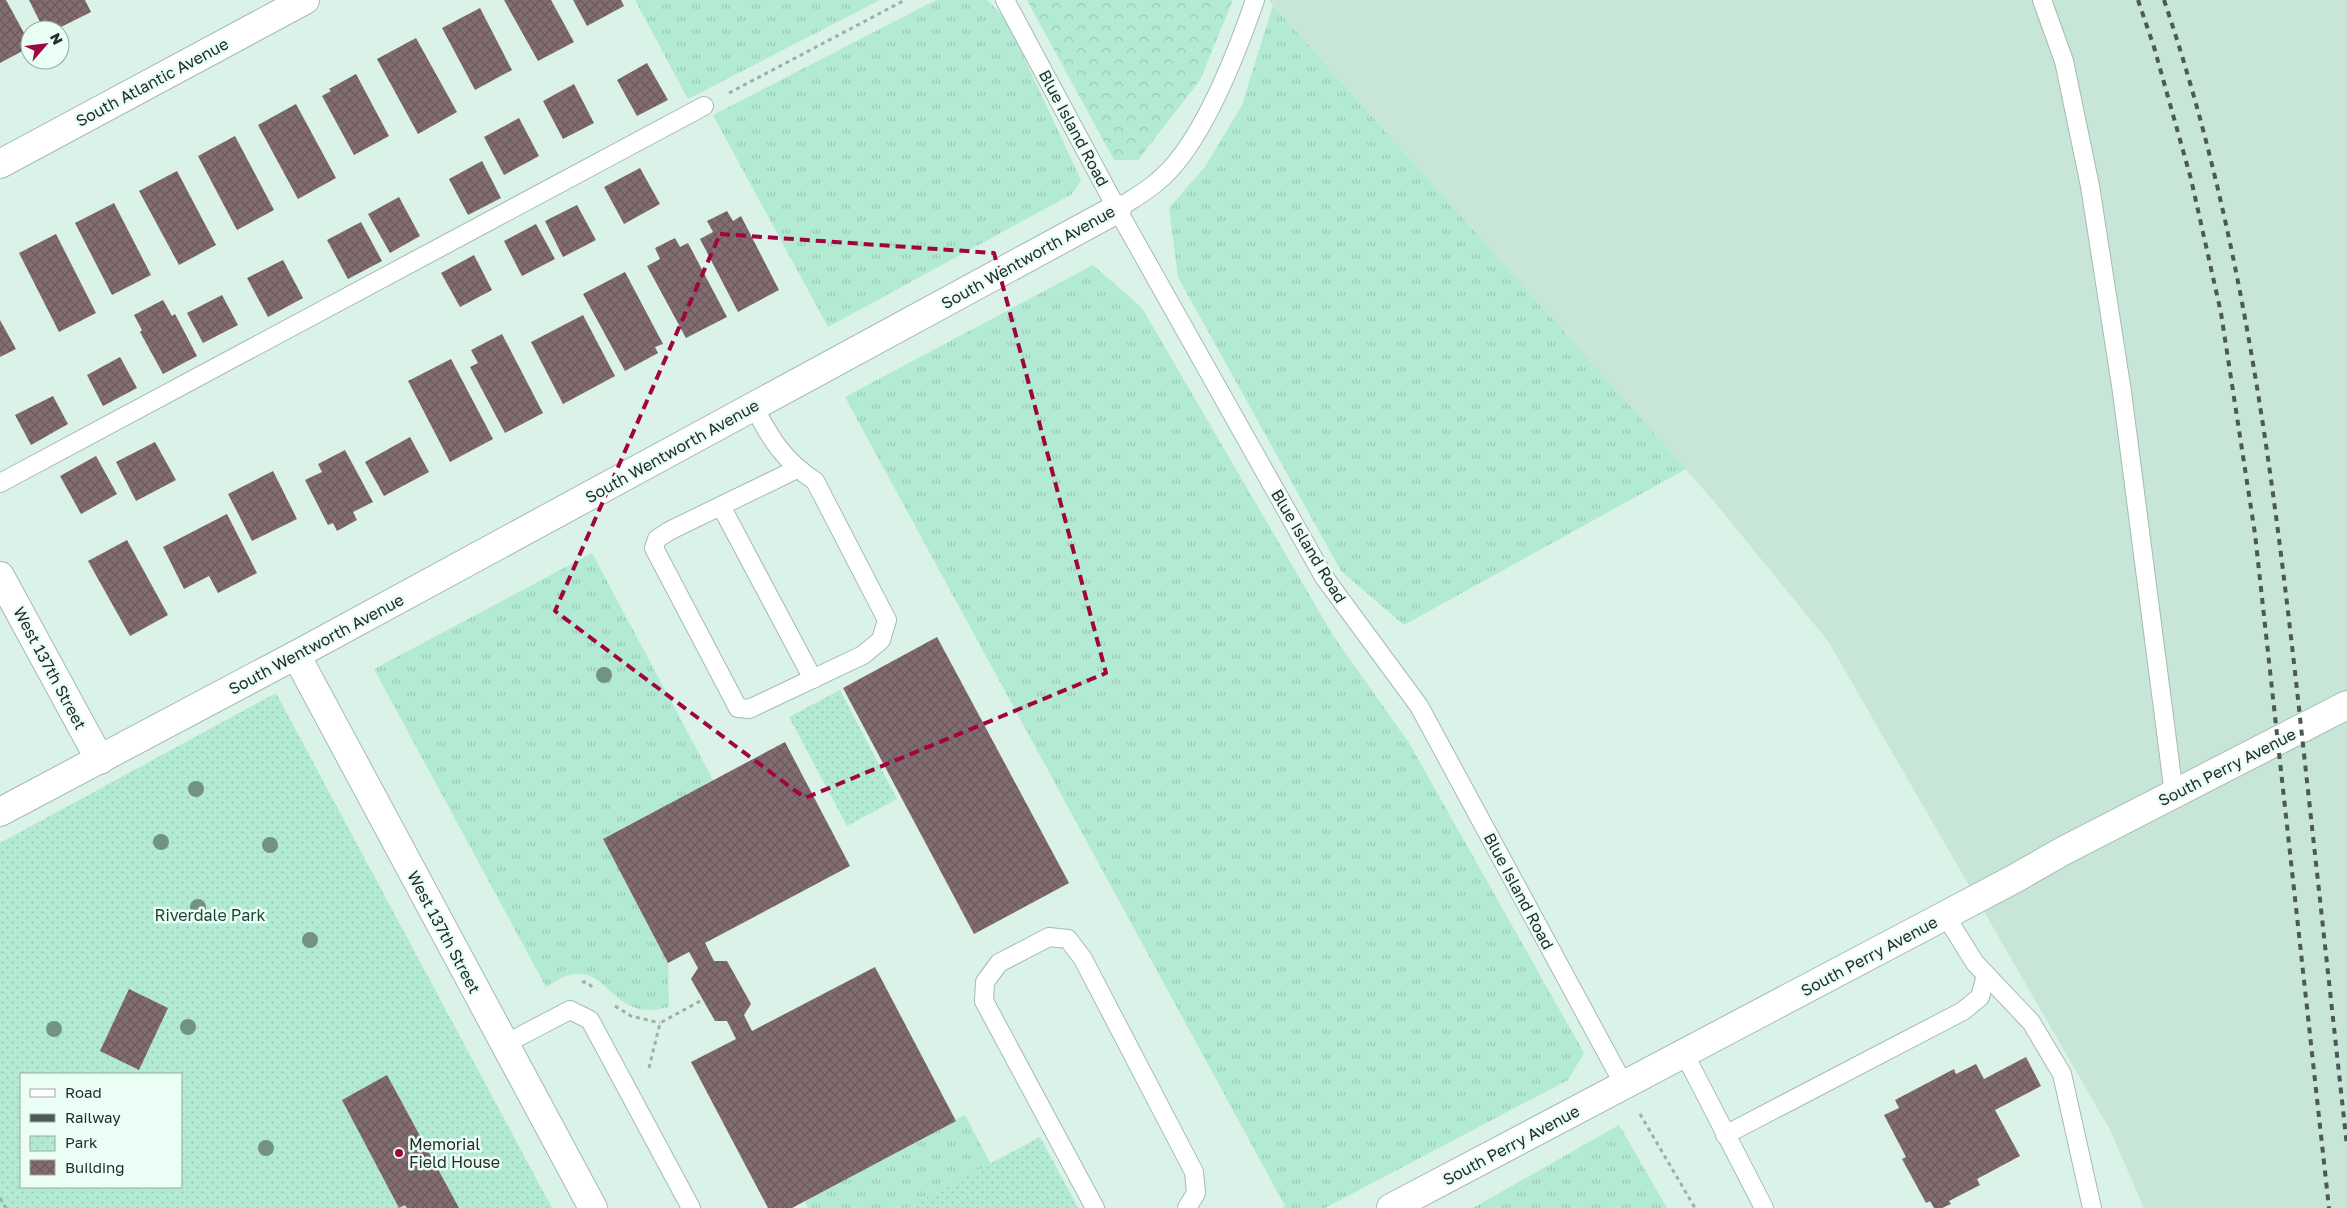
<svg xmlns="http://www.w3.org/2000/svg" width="2347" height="1208" font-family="'Golos Text',sans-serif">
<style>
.built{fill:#c7e6d8}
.grass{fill:url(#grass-tufts)}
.forest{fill:url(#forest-crowns)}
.park{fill:url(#park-dots);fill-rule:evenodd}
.building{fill:url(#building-cross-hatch)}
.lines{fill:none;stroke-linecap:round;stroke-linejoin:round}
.service-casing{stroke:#a5bbb1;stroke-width:20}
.minor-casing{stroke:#a5bbb1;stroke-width:30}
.path{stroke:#9db0a8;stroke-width:3;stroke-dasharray:4 4;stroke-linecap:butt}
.service{stroke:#fff;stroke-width:18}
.minor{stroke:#fff;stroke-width:28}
.rail{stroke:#4d5954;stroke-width:4;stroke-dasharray:6 6;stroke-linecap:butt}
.tree{fill:#729286}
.marked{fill:none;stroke:#a10440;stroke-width:4;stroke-dasharray:10 6;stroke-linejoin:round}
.poi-dot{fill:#a10440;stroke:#ebfef6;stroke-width:2}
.labels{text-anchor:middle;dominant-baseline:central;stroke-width:5;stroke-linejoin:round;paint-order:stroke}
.street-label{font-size:16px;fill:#242d29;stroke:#ebfef6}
.park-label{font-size:16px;fill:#1c4436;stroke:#ebfef6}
.poi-label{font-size:16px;fill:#242d29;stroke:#ebfef6;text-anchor:start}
</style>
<defs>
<pattern id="grass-tufts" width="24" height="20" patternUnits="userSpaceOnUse" patternTransform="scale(1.25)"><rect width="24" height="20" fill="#b3ead3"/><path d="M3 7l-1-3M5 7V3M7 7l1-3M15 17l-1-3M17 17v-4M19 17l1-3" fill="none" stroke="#9ac9b5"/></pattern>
<pattern id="forest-crowns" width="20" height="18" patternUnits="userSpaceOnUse" patternTransform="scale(1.25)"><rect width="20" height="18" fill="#b3ead3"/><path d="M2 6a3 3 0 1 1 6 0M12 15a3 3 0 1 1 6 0" fill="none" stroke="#9ac9b5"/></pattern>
<pattern id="park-dots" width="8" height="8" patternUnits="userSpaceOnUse" patternTransform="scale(1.25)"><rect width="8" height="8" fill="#b3ead3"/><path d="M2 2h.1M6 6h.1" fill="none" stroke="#9ac9b5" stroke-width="1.8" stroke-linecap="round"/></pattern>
<pattern id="building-cross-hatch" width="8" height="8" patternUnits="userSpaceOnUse" patternTransform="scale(1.25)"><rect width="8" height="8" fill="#836d70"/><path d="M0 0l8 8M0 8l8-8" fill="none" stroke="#6b5a5c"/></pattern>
</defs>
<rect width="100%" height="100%" fill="#daf2e8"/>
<polygon class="built" points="1269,0 2347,0 2347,1208 2144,1208 2110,1130 1828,641 1711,498"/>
<g class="grass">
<polygon points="635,0 880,0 688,99"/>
<polygon points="936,0 987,0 1006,19 1081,180 1072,194 828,327 713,115"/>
<polygon points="1273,5 1686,469 1404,625 1341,571 1178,277 1169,208 1205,167 1242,105"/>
<polygon points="1093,265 1142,308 1332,634 1409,743 1584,1053 1568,1080 1325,1208 1282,1208 1285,1206 845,397"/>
<path d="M592,553L713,780L603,839L668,963L669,1007C656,1010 643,1012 631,1006C609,997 596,964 566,976C559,978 552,984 546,987L374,669Z"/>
<polygon points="965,1115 991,1164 907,1208 808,1208 805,1201"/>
<polygon points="1619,1125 1667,1208 1473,1208"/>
</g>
<polygon class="forest" points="1027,0 1233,0 1200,80 1138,160 1114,160"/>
<g class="park">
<polygon points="840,690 897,799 847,826 789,717"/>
<path d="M276,693L552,1208H0V843ZM21,1074H181V1187H21Z"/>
<polygon points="1040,1137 1078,1208 907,1208"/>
</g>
<g class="building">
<polygon points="0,0 6,0 30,44 30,47 0,63"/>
<polygon points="29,0 85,0 91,12 55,30 44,30"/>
<polygon points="504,0 551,0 574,42 538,61"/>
<polygon points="573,0 621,0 624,6 587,26"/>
<polygon points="480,8 512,70 475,90 442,28"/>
<polygon points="416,38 457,112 418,134 377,59"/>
<polygon points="647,63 668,100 637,116 617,80"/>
<polygon points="356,74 389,136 354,155 322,96 331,91 329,89"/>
<polygon points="574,84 594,123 563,139 543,101"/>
<polygon points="296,104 336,178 298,199 258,125"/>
<polygon points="519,118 539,156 504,175 484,137"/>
<polygon points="235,136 274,210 237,230 198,156"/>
<polygon points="482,161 501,198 468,215 449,179"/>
<polygon points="640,168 660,204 624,224 604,187"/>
<polygon points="177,171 216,245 179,265 139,191"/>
<polygon points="399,197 420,236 390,253 368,214"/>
<polygon points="114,203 151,275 112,295 75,223"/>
<polygon points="577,205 596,240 563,257 545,221"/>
<polygon points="727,211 733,221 741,216 779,290 738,312 700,239 713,232 707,221"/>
<polygon points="361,222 382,261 348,279 327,240"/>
<polygon points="536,224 555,259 522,276 504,241"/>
<polygon points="56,234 96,313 59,332 19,253"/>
<polygon points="675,238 680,247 688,243 727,317 686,338 647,266 660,259 655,248"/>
<polygon points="474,255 492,290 460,307 441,273"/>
<polygon points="283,260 303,298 268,317 247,278"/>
<polygon points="625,272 663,344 655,347 658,353 625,371 583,294"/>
<polygon points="222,295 238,325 203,343 187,313"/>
<polygon points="163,300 172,316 175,314 197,356 163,374 140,332 142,330 134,315"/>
<polygon points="583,315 615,376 563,404 531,342"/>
<polygon points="0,320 16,349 0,357"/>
<polygon points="502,334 543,413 505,433 470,367 478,363 471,350"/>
<polygon points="120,357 137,388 103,406 87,375"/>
<polygon points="451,359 493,439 450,462 408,381"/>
<polygon points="53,396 68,424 31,445 15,415"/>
<polygon points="410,437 429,472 384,496 365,462"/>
<polygon points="155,442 176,480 136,501 116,462"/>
<polygon points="345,450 373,502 353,512 357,520 337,531 333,523 328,525 305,480 322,472 318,464"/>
<polygon points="96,456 117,494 81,514 60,476"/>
<polygon points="273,471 297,519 252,541 228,494"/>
<polygon points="227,514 257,573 218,593 209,576 184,589 163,547"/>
<polygon points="127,540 168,615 130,636 88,561"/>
<polygon points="937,637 1069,883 974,934 843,688"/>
<polygon points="785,742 850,866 705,943 714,961 727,961 751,1004 744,1015 752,1031 875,967 956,1121 792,1208 768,1208 691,1062 736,1039 727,1021 715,1021 691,979 698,968 689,952 668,963 603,839"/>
<polygon points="129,989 168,1008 139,1070 100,1051"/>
<polygon points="2026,1057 2041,1086 1995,1110 2020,1156 1977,1179 1980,1185 1949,1201 1951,1204 1942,1208 1934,1208 1930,1201 1926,1203 1902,1159 1906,1157 1884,1115 1899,1108 1895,1100 1954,1069 1956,1074 1976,1064 1984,1079"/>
<polygon points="387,1075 459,1208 407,1208 405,1205 399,1208 342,1100"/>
</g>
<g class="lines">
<g class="service-casing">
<g id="service">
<polyline points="1005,0 1117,209 1324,577 1419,706 1624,1085"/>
<polyline points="2042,0 2064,61 2090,186 2122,392 2174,794"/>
<path d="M1117,209C1131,200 1146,192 1158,181C1201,146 1237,52 1255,0"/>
<path d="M754,407C771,439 783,460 815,481L887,620L881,640L863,655L749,709L738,708L654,548L657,539L669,531L797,469"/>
<polyline points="0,483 704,106"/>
<polyline points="721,506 813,679"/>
<polyline points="1945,915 1975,963 2031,1022 2062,1074 2092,1208"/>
<polyline points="505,1044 570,1010 590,1020 691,1208"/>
<polyline points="1684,1053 1764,1208"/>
<polyline points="1725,1135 1963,1011 1980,997 1986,975"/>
<polyline points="1095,1208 984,1001 985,982 999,963 1049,937 1068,939 1083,959 1194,1172 1196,1193 1187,1208"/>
</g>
</g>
<g class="minor-casing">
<g id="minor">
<polyline points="0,164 305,0"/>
<polyline points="0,576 100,760"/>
<polyline points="296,655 593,1208"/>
<polyline points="0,812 296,655 1117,209"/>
<polyline points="1391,1208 2014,879 2063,851 2347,705"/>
</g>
</g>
<g class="path">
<polyline points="729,93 905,0"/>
<polyline points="582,982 587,982 593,988"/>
<polyline points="615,1006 631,1016 660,1023"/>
<polyline points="649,1068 660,1023 702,1000"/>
<polyline points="1640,1114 1695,1208"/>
<polyline points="0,1198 6,1208"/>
</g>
<use href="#service" class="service"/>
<use href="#minor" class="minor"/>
<g class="rail">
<polyline points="2138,0 2154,47 2191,179 2221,313 2255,534 2329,1208"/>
<path d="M2164,0C2239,221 2270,450 2296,681C2313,836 2330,991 2347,1146"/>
</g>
</g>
<g class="tree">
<circle cx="604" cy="675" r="8"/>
<circle cx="196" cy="789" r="8"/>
<circle cx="161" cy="842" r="8"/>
<circle cx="270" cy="845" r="8"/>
<circle cx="198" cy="907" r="8"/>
<circle cx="310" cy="940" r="8"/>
<circle cx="188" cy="1027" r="8"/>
<circle cx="54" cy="1029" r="8"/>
<circle cx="266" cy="1148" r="8"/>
</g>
<path class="marked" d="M720,234L994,253L1106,673L805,798L555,611Z"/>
<circle class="poi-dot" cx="399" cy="1153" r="5"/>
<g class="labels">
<g class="street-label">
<text transform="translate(152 82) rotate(-28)">South Atlantic Avenue</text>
<text transform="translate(1074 128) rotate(62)">Blue Island Road</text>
<text transform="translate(1028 257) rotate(-29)">South Wentworth Avenue</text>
<text transform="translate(672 451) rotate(-29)">South Wentworth Avenue</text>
<text transform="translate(1309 546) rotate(59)">Blue Island Road</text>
<text transform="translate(316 644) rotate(-28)">South Wentworth Avenue</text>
<text transform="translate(50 668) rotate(62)">West 137th Street</text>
<text transform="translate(2227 767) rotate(-27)">South Perry Avenue</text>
<text transform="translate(1519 891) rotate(62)">Blue Island Road</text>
<text transform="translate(444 932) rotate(62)">West 137th Street</text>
<text transform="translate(1869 956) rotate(-28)">South Perry Avenue</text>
<text transform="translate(1511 1145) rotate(-28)">South Perry Avenue</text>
</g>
<g class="park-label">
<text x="210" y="915">Riverdale Park</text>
</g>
<g class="poi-label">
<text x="409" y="1144">Memorial<tspan x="409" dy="18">Field House</tspan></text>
</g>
</g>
<rect x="20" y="1073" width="162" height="115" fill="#ebfef6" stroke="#9baaa4"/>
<rect x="30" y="1089" width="25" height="8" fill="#ffffff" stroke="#9baaa4"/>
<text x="65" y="1098" font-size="15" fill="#242d29">Road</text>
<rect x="30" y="1114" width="25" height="8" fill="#4d5954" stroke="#9baaa4"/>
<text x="65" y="1123" font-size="15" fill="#242d29">Railway</text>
<rect x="30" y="1136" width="25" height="15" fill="url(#park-dots)" stroke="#9baaa4"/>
<text x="65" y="1148" font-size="15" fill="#242d29">Park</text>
<rect x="30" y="1160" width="25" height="15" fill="url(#building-cross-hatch)" stroke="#9baaa4"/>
<text x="65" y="1173" font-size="15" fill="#242d29">Building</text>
<g transform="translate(45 45) rotate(62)"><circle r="24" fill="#ebfef6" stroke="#9baaa4"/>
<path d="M0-4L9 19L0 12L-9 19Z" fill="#a10440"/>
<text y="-8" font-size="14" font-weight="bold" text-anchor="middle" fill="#242d29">N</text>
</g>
</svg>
